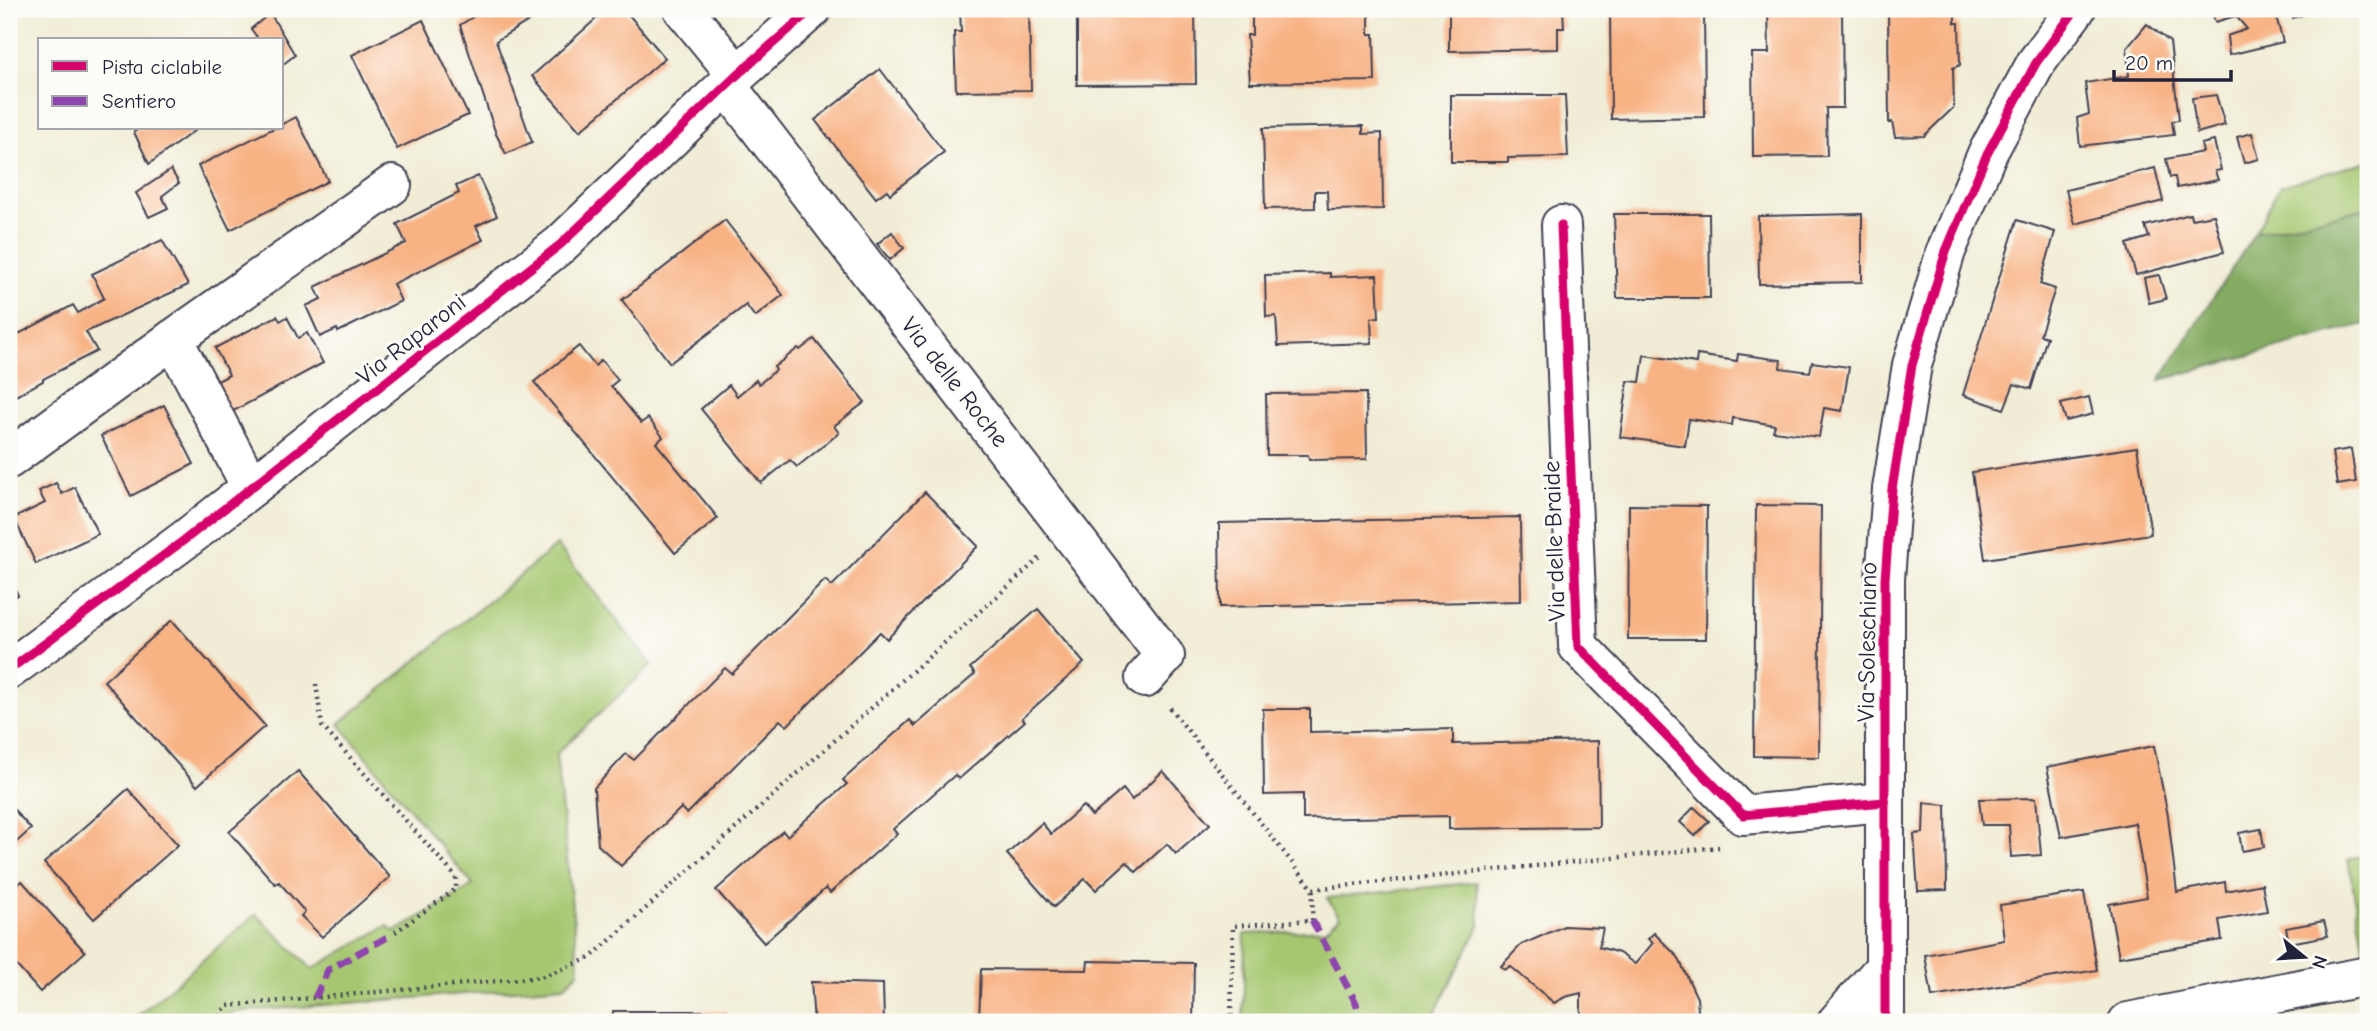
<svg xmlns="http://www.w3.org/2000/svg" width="2377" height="1031" font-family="'Comic Neue',sans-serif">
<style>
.green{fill:#a6c770;stroke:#647456;stroke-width:2}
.forest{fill:#84ac62;stroke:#53674e;stroke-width:2}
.building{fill:#f8b284}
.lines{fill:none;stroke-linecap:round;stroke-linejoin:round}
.minor-casing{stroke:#414052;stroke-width:42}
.path{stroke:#414052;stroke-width:4.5;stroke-dasharray:2 5;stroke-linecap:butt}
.minor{stroke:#fff;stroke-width:38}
.quiet{stroke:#8e44ad;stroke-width:7;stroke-dasharray:14 7;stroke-linecap:butt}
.cycleway-casing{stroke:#fdfcf7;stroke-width:13}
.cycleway{stroke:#d6006c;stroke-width:9}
.labels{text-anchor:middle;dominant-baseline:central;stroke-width:6;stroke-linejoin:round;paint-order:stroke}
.street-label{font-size:24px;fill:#22223b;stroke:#fdfcf7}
</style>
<rect width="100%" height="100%" fill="#fdfcf7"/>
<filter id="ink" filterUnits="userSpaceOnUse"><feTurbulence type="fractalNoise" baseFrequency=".0143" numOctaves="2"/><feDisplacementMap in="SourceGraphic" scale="14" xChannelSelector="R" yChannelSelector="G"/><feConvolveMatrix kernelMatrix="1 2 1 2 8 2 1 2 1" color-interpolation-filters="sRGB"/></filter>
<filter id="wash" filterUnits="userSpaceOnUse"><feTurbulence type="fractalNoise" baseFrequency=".00686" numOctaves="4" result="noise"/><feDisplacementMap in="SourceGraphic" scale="28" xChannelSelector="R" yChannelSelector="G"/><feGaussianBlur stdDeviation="1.57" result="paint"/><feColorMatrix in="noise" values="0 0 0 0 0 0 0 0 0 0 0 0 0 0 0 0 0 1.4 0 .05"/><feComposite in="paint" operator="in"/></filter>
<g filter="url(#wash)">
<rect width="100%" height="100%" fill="#f0ecd5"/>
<g class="green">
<polygon points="2368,161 2368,208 2255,233 2280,186"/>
<polygon points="557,545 652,665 556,754 579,972 564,986 234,1012 216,1022 133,1022 132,1021 256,914 312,969 387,926 395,932 473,885 339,724"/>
<polygon points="2368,855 2368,956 2365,957 2348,859"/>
<polygon points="1476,882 1480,925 1430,1022 1243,1022 1245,934 1325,930 1340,917 1327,898"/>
</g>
<polygon class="forest" points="2368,208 2368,323 2160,380 2255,233"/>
<g id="blocks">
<g class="building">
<polygon points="486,9 548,9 496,41 532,142 506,154 496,134 460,25"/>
<polygon points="607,9 624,9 665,58 580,131 532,76"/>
<polygon points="960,9 1029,9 1031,90 956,91 954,32 961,32"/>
<polygon points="1077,9 1195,9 1196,84 1077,85"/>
<polygon points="1252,9 1369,9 1369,34 1374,34 1375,81 1250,83 1247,35 1252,35"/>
<polygon points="1449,9 1563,9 1564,28 1558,28 1558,49 1449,51"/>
<polygon points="1610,9 1704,9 1705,117 1611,119"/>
<polygon points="1768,9 1842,9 1843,108 1826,108 1827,156 1753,157 1752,53 1769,53"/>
<polygon points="1888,9 1955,9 1955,23 1959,23 1960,65 1953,68 1954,107 1924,136 1895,137 1892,122 1889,123"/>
<polygon points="2211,9 2274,9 2283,42 2229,55 2227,36 2247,29 2236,16 2215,22"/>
<polygon points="2290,9 2311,9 2312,12 2293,18"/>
<polygon points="270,13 295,55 282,65 282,40 253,40 257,37 251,29"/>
<polygon points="423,20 468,115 397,149 352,55"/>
<polygon points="2147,24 2170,42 2179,120 2172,121 2174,135 2080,146 2077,118 2089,114 2085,83 2129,76 2127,48"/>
<polygon points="880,69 944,152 890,194 887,190 876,198 815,120"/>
<polygon points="1451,95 1565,95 1568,157 1508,158 1508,162 1451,162"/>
<polygon points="2216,95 2225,125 2197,133 2192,98"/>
<polygon points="296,117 328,181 230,230 198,166 274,128 282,128 282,124"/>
<polygon points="1363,126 1363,134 1382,133 1383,209 1328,210 1327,191 1315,191 1315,208 1265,209 1263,128"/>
<polygon points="140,128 198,128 149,164 134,132"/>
<polygon points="2252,133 2259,159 2244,163 2237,137"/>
<polygon points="2214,141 2221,170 2215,171 2218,180 2177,188 2175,177 2170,177 2166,159 2203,152 2201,144"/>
<polygon points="2155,168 2163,201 2075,224 2066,190"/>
<polygon points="171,170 179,183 162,196 168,208 149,217 136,193"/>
<polygon points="478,176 497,216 476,226 483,240 393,284 401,301 338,332 337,329 320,337 306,306 321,299 315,287 406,243 397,224 459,193 456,186"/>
<polygon points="1614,214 1709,214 1710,298 1617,298"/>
<polygon points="1862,214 1862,282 1759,284 1758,216"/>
<polygon points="2190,214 2191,219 2214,215 2224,252 2136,275 2127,244 2149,237 2145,226"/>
<polygon points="725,220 783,295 755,317 746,305 670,363 622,300"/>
<polygon points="2017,220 2055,232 2040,284 2055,289 2040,335 2047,337 2031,389 2014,384 2004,409 1963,395"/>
<polygon points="892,232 904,248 890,260 877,244"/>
<polygon points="162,240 188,285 86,332 97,351 43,379 43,381 14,397 9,390 9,339 73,305 78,313 104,298 92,274"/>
<polygon points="1330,273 1330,277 1377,275 1379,317 1371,318 1372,343 1278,346 1276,316 1266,317 1265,275"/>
<polygon points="2159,275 2166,299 2149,303 2144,278"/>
<polygon points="277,316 280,321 287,317 298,338 307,333 323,363 228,414 212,384 229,375 215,348"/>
<polygon points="814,339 865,402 834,426 839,433 797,467 790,460 761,483 701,409 729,385 737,396 756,380 759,384 776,370 774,367 798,348 800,350"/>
<polygon points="579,346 595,366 601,360 618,380 611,386 641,423 648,418 663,437 656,443 718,518 675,553 534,382"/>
<polygon points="1738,354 1781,360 1780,368 1810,372 1812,362 1849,367 1842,411 1824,408 1819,437 1773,431 1775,425 1733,418 1732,425 1689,419 1685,446 1620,437 1628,381 1640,382 1644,355 1696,363 1697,355 1737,361"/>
<polygon points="1366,393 1367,459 1309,460 1308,455 1267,455 1266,394"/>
<polygon points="2089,397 2093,414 2066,421 2061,404"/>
<polygon points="164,405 194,464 131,496 101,436"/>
<polygon points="2137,447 2151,534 1985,559 1972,472"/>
<polygon points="2351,449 2356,482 2337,485 2332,452"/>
<polygon points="56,483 62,494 75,487 98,534 36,564 14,518 45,503 39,491"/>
<polygon points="925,492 978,546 887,639 880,632 787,726 780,720 687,814 681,808 621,866 598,845 594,788 626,754 634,760 725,668 732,674 825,580 832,586"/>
<polygon points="1629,505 1707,506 1706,639 1628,639"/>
<polygon points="1756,505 1821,506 1819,757 1754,756"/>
<polygon points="1520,517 1521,601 1220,607 1219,523"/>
<polygon points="9,577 18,595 9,600"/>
<polygon points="1038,609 1084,663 1022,718 1025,721 959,779 955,775 893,829 897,834 830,893 826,888 764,943 716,890 783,831 787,836 847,784 843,780 910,720 915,726 975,674 970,668"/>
<polygon points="172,620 265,726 197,786 104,681"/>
<polygon points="1263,709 1310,709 1310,732 1453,729 1453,744 1598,741 1599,827 1449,829 1449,816 1303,819 1303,794 1264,795"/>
<polygon points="2154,746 2168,816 2177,892 2225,882 2226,891 2262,884 2267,911 2219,920 2222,940 2119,957 2109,904 2147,897 2135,823 2061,837 2047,767"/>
<polygon points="298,771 390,877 322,937 301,916 305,912 279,882 275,884 229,832"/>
<polygon points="1163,771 1210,824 1176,854 1167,844 1136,872 1127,862 1096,890 1085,879 1054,907 1007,854 1042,823 1051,834 1083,806 1092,816 1123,789 1132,800"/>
<polygon points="128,789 178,845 94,919 44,863"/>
<polygon points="2036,798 2041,855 2011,857 2009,825 1982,825 1979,799"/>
<polygon points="1924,803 1946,805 1947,890 1918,891 1914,834 1923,833"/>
<polygon points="9,804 31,829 9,849"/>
<polygon points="1694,807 1709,821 1695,836 1680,822"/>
<polygon points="2261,829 2264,847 2242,851 2239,833"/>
<polygon points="22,881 85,952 40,992 9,957 9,892"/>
<polygon points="2084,892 2097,970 1932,997 1925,955 2004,940 2000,905"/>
<polygon points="2324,921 2328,936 2289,943 2286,928"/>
<polygon points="1564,926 1603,928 1599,947 1619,953 1635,964 1653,943 1648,939 1654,933 1678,957 1697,998 1699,1022 1569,1022 1576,1016 1581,1015 1581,993 1565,997 1554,1003 1510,966 1505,970 1501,966 1521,945"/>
<polygon points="1088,961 1194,963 1193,1022 979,1022 981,969 1087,970"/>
<polygon points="811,982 883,984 884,1022 814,1022"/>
<rect x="613" y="1011" width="113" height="11"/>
</g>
</g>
</g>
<g filter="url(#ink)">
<use href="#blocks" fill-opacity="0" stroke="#414052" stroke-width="2"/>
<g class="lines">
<g class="minor-casing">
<g id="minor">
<polyline points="683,9 737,75"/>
<polyline points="727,86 1165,656 1145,678"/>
<polyline points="1561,225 1578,646 1743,815 1884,802"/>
<polyline points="173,339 251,487"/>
<polyline points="9,459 173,339 392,185"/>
<polyline points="9,670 187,538 561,244 737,75 812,9"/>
<polyline points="1837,1022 1885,967"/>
<polyline points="1885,1022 1885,579 1892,489 1912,365 1946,251 1987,154 2036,63 2076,9"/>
<polyline points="2128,1022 2368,976"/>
</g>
</g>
<g class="path">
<polyline points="316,684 322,726 456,877 456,889 391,935"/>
<polyline points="1170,708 1313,889 1719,847"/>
<polyline points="216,1022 226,1006 541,977 590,958 1040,558"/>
<polyline points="1231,1022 1233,926 1312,920 1313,889"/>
</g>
<use href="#minor" class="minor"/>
<g class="quiet">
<polyline points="1312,920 1356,1003 1360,1022"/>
<polyline points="315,998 328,970 391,935"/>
</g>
<g class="cycleway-casing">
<g id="cycleway">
<polyline points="1561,225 1578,646 1743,815 1884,802"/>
<polyline points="9,670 187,538 561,244 737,75 812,9"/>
<polyline points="1885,1022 1885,579 1892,489 1912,365 1946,251 1987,154 2036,63 2076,9"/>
</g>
</g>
<use href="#cycleway" class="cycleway"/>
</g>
</g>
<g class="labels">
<g class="street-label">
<text transform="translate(411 339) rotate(-38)">Via Raparoni</text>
<text transform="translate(955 382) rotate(52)">Via delle Roche</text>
<text transform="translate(1554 541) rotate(-92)">Via delle Braide</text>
<text transform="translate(1867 642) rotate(-89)">Via Soleschiano</text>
</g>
</g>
<rect width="2377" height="1031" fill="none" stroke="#fdfcf7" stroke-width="35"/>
<rect x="38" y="38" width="245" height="91" fill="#fdfcf7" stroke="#a5a5ac" stroke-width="2"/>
<rect x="52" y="61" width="35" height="10" fill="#d6006c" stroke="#a5a5ac" stroke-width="2"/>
<text x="102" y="74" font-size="21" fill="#22223b">Pista ciclabile</text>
<rect x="52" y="96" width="35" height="10" fill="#8e44ad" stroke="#a5a5ac" stroke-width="2"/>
<text x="102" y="108" font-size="21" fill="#22223b">Sentiero</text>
<g transform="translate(2304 957) rotate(108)" stroke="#fdfcf7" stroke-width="5" paint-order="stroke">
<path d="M0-5L12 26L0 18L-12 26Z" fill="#22223b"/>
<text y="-10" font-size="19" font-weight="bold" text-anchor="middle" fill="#22223b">N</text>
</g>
<path d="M2114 70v10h117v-10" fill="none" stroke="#22223b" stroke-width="3.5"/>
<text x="2125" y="70" font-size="21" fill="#22223b" stroke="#fdfcf7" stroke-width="5" paint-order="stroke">20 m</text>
</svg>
